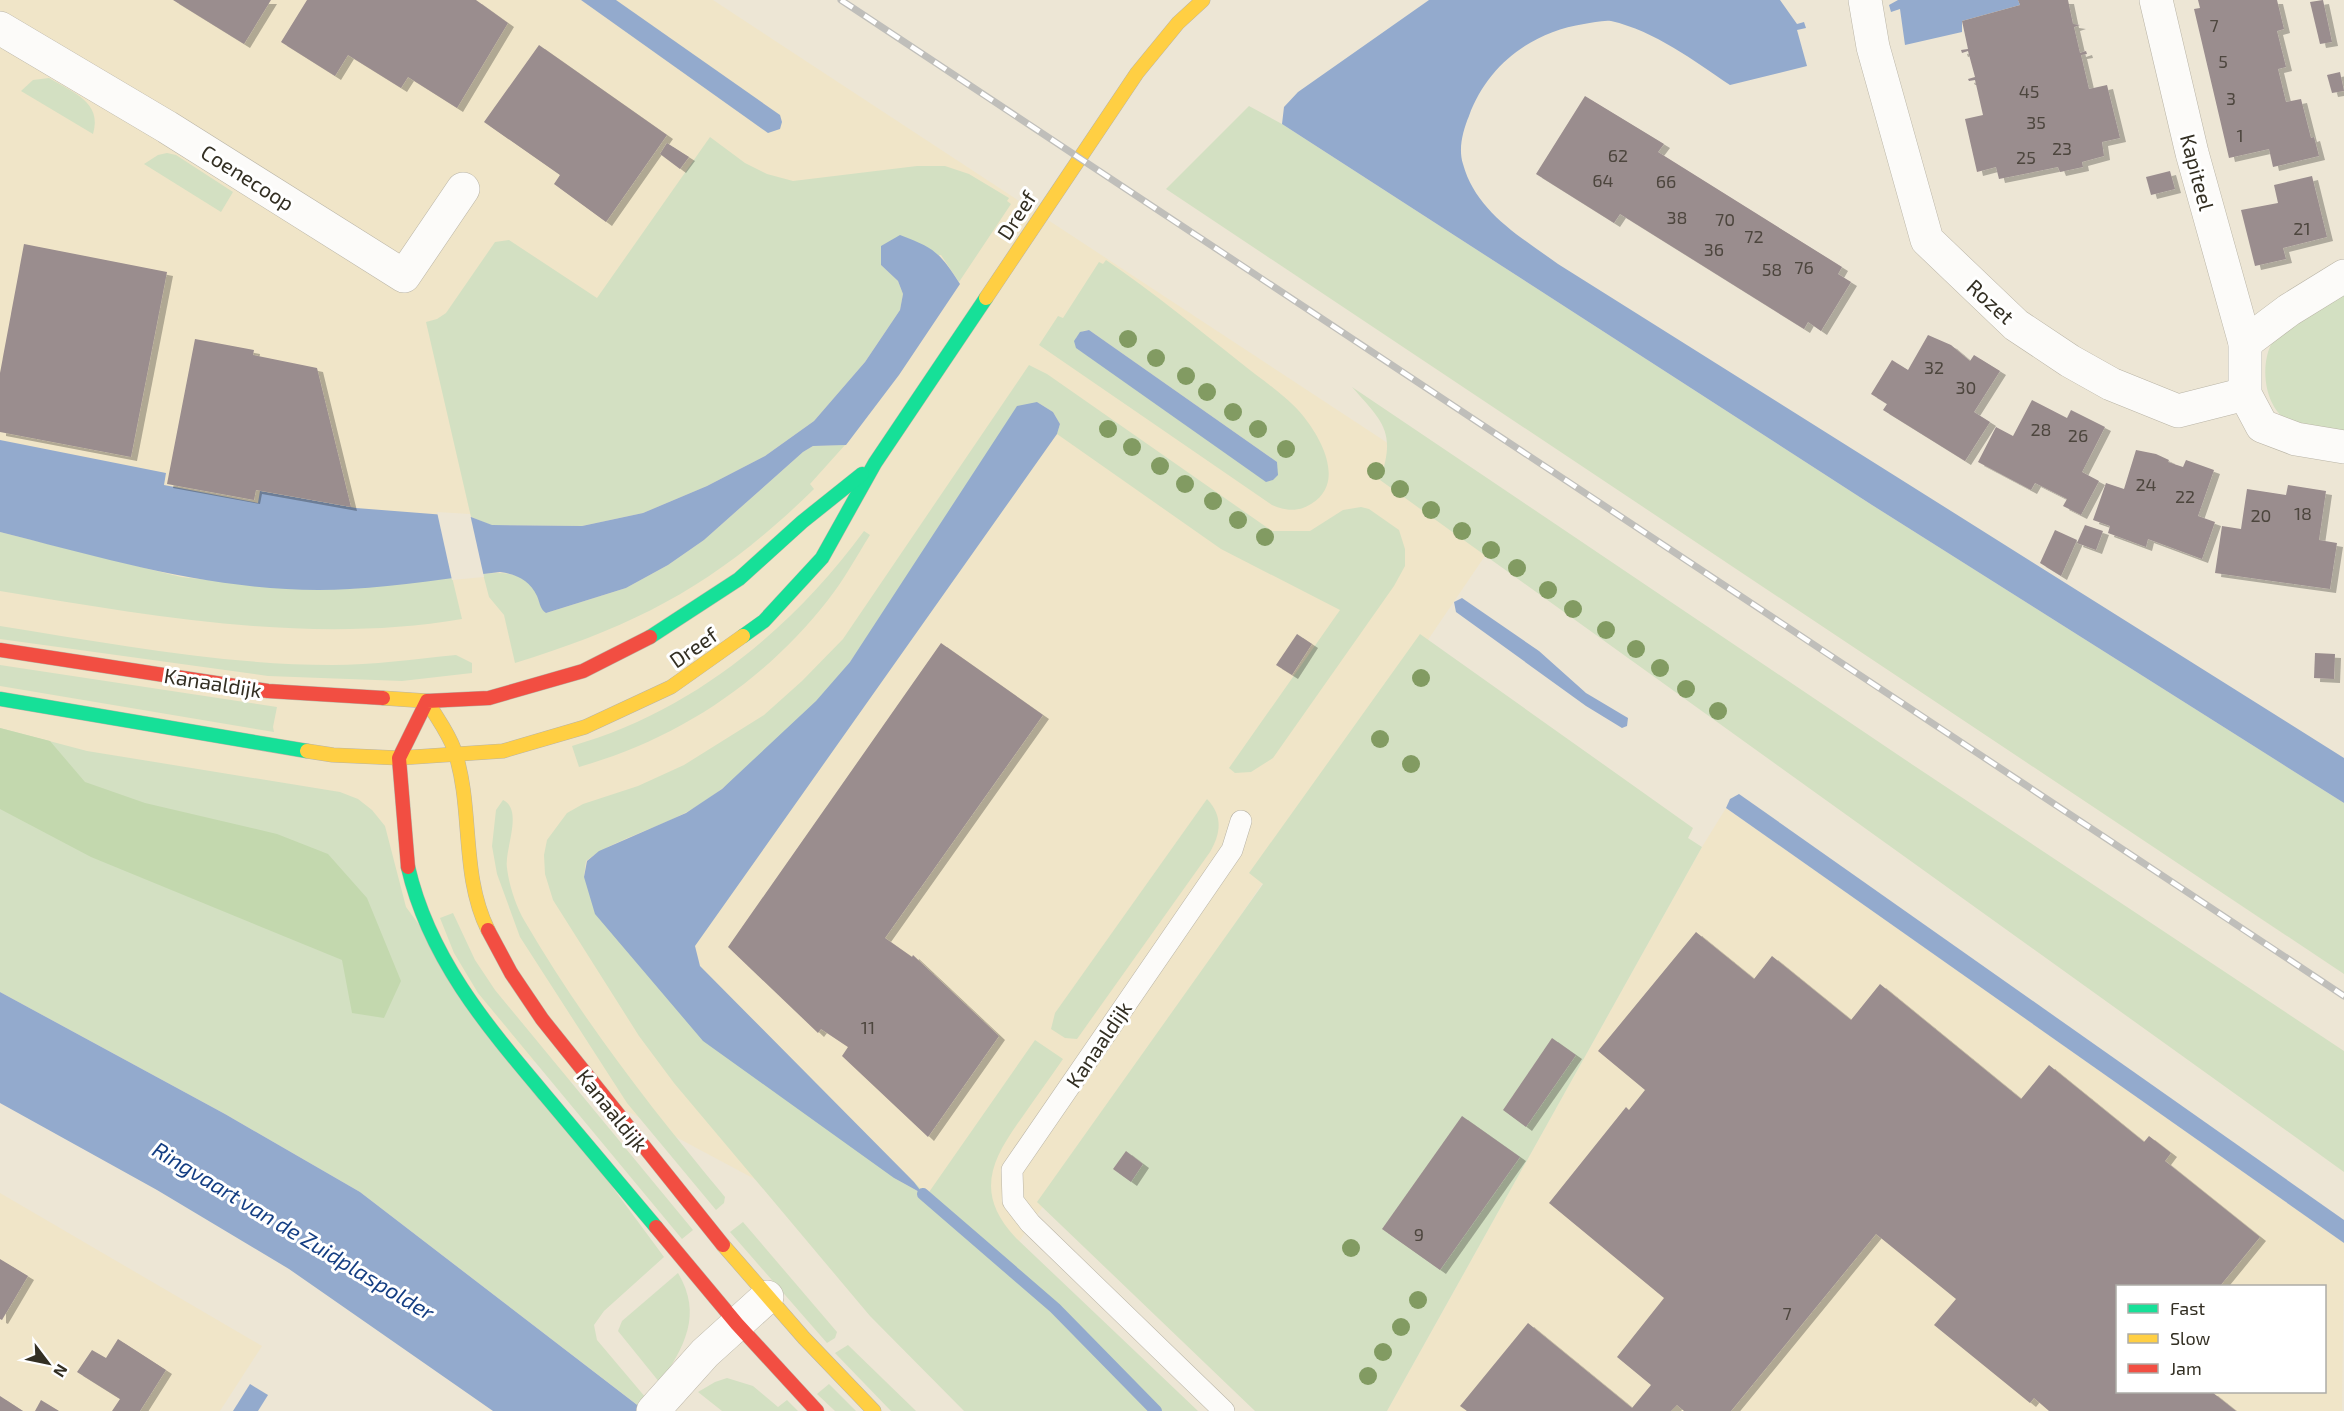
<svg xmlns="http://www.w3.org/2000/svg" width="2344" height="1411" font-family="'Exo 2',sans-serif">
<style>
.built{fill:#f0e5c8;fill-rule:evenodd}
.green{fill:#d3e0c2;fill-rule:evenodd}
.forest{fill:#c3d8ae}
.water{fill:#93aacd}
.pier{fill:#ede6d5}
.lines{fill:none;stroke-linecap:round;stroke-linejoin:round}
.stream{stroke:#93aacd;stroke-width:12}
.building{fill:#9a8d8e;filter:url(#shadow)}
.lane-casing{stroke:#b9b4a6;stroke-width:22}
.street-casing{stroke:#b9b4a6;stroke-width:34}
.fast-casing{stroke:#b9b4a6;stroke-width:15}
.slow-casing{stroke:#b9b4a6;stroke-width:15}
.jam-casing{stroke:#b9b4a6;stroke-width:15}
.lane{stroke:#fcfbf9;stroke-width:21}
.street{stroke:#fcfbf9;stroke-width:33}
.fast{stroke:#16e098;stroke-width:14}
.slow{stroke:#ffcf43;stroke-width:14}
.jam{stroke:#f24e42;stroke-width:14}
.rail-casing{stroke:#bfbeba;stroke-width:7}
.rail{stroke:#fff;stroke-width:4.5;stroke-dasharray:14;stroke-linecap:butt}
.tree{fill:#829b62}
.labels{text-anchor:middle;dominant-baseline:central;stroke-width:6;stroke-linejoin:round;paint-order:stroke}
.number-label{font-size:18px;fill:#4d463e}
.street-label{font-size:21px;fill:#332f23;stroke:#fff}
.water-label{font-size:22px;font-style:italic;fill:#143e83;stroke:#fff}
</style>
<defs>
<filter id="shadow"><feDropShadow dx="6" dy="4" stdDeviation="0" flood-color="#0004"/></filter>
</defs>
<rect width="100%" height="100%" fill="#ede6d5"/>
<g class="built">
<polygon points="0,0 713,0 1508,522 980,1299 0,777"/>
<path d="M1726,808L2344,1243L2342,1411H1387L1702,847ZM2118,1286H2324V1392H2118Z"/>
<polygon points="0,1193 262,1346 220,1411 0,1411"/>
</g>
<g class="green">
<path d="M49,78C72,92 103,102 93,134L21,91L33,80Z"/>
<polygon points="1249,106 1282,124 1872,505 2344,803 2344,974 1166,189"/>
<polygon points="710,137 745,163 767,174 793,181 917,166 945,166 969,174 1009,198 1007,201 1011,204 959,282 941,255 881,265 898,281 903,294 900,310 865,362 814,421 765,456 707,486 643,513 582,526 491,525 471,517 426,322 437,319 446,313 495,242 509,240 597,298"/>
<polygon points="167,153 176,155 233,192 221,212 144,164 158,155"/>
<path d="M1106,260C1153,292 1197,328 1241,363C1262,380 1287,396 1304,417C1323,441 1345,484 1311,504C1299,512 1285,511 1272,505L1039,345L1058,316L1063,318L1099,262L1103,264ZM1089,330L1277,462L1076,338L1083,331Z"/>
<path d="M2344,293V437C2327,432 2306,430 2290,422C2262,408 2258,357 2277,335C2286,325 2330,302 2344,293Z"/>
<path d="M1029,365L1047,374L1272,531H1310L1343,510L1361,507L1369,509L1399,530L1405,549V566L1394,586L1273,758L1251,772L1235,773L1229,768L1340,610L1221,549L1057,434L1060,424L1053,412L1037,402L850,662C813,709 738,785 685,813C653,830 615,839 586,861L584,877L894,1178L921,1193L914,1182L927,1195L1035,1040L1063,1059C1050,1078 1036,1097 1023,1116C991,1160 974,1193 1016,1238L1198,1411H964L870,1316L674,1083L639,1036L553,900L545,874L544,855L547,840L567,813L583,804L638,786L684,765L764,715L802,681L843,639Z"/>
<path d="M1352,387L1913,765L2344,1051V1172L1380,480C1396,432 1384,423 1352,387Z"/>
<path d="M845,445L810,484L814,489C719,582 642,624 515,663L504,615L489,597L483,574C505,571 528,573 538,596C540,603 540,609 546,613L626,588L668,565L704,540L803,452L813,446Z"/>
<path d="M864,531L870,535C856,557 844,580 828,600C764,682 678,739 579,767L572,746C692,712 791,630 864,531Z"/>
<path d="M0,532L181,577L284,588L350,589L452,577L462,619C309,645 152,616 0,591Z"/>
<path d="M0,626C107,643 223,665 332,665C373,665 415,659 456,655L472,663V673L402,681L268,676L0,639Z"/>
<polygon points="1420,634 1693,828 1688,838 1702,847 1387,1411 1255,1411 1037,1202 1263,884 1249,873"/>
<polygon points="0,665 277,707 273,727 274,732 0,686"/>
<polygon points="0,728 87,751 340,792 358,799 372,810 385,826 406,907 664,1257 604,1311 594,1325 597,1340 646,1398 640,1407 360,1192 225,1114 0,992"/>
<path d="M1207,799C1223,816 1221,833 1210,852L1077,1039L1065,1038L1051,1029L1055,1013Z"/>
<path d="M503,800C524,810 504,850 507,868C509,885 516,906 524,920C583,1021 651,1108 725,1197L724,1203L716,1210L627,1103L520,937L497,874L492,846L496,810Z"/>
<polygon points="453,913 475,960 495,990 693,1230 682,1239 478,993 454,953 440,918"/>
<polygon points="743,1222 837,1332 835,1338 827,1343 730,1232"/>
<path d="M678,1273C703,1315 684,1347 660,1383L618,1331L622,1321Z"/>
<polygon points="848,1345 916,1411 891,1411 835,1353"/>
<polygon points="727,1378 753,1386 778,1407 787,1400 798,1411 722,1411 698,1392 715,1382"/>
<polygon points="829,1384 856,1411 835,1411 817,1394"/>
</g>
<polygon class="forest" points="0,728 50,741 85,782 145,803 277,834 328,854 367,898 401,981 384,1018 352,1013 342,960 91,857 0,809"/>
<g class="water">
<polygon points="581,0 616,0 780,115 782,122 780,129 768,133"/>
<path d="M1429,0H1780L1797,24L1804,22L1806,28L1797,30L1807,66L1730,85C1694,61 1655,31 1611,21C1603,20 1592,23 1584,24C1531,32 1487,66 1469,116C1463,130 1458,149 1463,164C1476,212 1521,237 1558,264L2344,758V803L1872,505L1282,124L1284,107L1298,92Z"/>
<polygon points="1898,0 2018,0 2020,5 1962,21 1962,32 1905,45 1900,9 1891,12 1889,5"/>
<path d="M900,235C935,248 940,253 960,284L899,375L846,445L813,446L803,452L704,540L668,565L626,588L546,613C540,609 540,603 537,596C530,580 516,574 500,572C450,578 400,586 350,589C231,596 114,561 0,532V440L166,473L164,485L258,503L260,491L356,508L471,517L492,525L582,526L643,513L707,486L765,456L814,421L865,362L900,310L903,294L898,281L881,265V246Z"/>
<polygon points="1089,330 1277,462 1278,475 1273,480 1266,482 1076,348 1074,341 1080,332"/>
<polygon points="1037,402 1053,412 1060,424 1057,434 695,946 700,966 914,1182 923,1194 894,1178 703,1041 595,914 584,877 587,861 599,851 686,813 722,789 816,701 850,662 1017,406"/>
<polygon points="1462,598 1539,651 1586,693 1628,718 1627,726 1622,728 1586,706 1456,612 1454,602"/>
<polygon points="1739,794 2344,1220 2344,1243 1726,808 1730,799"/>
<polygon points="0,992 225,1114 360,1192 645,1411 493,1411 289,1269 157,1190 0,1103"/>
<polygon points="250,1384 268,1395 258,1411 233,1411"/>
</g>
<polygon class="pier" points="437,512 470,514 484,577 452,580"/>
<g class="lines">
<polyline class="stream" points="923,1194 1055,1308 1156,1411"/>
</g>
<g class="building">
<polygon points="173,0 271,0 244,44"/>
<polygon points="307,0 476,0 508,23 457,108 408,77 401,88 348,55 335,76 281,42"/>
<polygon points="2018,0 2068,0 2073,24 2080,25 2074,27 2080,53 2086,51 2087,54 2081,55 2089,89 2107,85 2120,138 2102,142 2104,156 2082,162 2083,167 2060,172 2058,167 1999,179 1996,167 1977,172 1965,119 1983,115 1975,80 1969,81 1968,79 1975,77 1968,51 1962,53 1961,50 1968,49 1962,21 2020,5"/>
<polygon points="2198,0 2277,0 2284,29 2277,31 2286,67 2278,69 2286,102 2301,99 2311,138 2314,137 2319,156 2273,167 2269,149 2229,158 2194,9 2200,8"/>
<polygon points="2323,0 2332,42 2320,44 2310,2"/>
<polygon points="539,45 667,135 606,222 554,184 560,175 484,122"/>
<polygon points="2340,72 2344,91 2332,93 2327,75"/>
<polygon points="1585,96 1664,144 1658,152 1842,267 1838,274 1851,282 1821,331 1808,322 1804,329 1620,214 1614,223 1536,174"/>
<polygon points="667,143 689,157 680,169 660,154"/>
<polygon points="2170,171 2175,189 2151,195 2146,177"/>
<polygon points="2312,176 2327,237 2283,248 2286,259 2255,266 2241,210 2278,203 2274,185"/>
<polygon points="24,244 167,272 131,457 0,432 0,373"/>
<polygon points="1928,335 1951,345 1970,361 1974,355 2000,371 1974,412 1990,422 1965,461 1883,410 1887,404 1871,394 1892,360 1908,370"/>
<polygon points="195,339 254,350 253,355 317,368 351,507 256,490 254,500 167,484"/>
<polygon points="2032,400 2067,418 2071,410 2105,427 2082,472 2099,481 2081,515 2063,506 2067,499 2035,483 2031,490 1978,462 1996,427 2013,436"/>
<polygon points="2136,450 2156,454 2169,460 2168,462 2183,467 2186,460 2214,470 2198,516 2215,522 2202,559 2148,539 2146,547 2108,533 2110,526 2093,520 2106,483 2124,489"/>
<polygon points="2288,485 2326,491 2319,540 2337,543 2330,589 2215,573 2222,526 2241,529 2247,489 2286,495"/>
<polygon points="2085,525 2103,531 2096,550 2077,543"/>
<polygon points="2055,530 2077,540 2061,576 2040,563"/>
<polygon points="1297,634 1312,644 1292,675 1276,665"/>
<polygon points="941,643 1043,715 885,938 912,957 913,955 999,1036 928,1137 842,1056 848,1047 821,1029 818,1033 728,947"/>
<polygon points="2315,653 2335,654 2334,679 2314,678"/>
<polygon points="1696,932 1754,979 1772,956 1851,1020 1880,984 2021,1099 2049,1065 2144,1142 2149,1136 2171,1153 2165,1161 2260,1237 2220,1286 2118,1286 2118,1392 2212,1392 2236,1411 2049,1411 2034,1398 2030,1403 1934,1325 1956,1299 1876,1234 1731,1411 1684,1411 1677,1405 1671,1411 1467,1411 1460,1406 1528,1323 1632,1408 1651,1385 1617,1357 1664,1298 1549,1203 1626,1107 1629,1110 1645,1090 1598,1051"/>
<polygon points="1552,1038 1576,1055 1526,1127 1503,1110"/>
<polygon points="1462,1116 1520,1157 1440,1270 1382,1229"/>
<polygon points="1126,1151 1143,1164 1131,1182 1113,1169"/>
<polygon points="0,1259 28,1276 2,1320 0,1319"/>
<polygon points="118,1339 166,1370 140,1411 112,1411 120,1399 77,1372 92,1350 106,1358"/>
<polygon points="0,1396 23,1411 0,1411"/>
<polygon points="41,1400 59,1411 35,1411"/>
</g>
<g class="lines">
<g class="lane-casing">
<polyline id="lane" points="1224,1411 1030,1223 1013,1201 1012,1170 1232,850 1241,821"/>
</g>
<g class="street-casing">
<g id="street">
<polyline points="1865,0 1873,47 1927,240 2016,325 2070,361 2111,384 2178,411 2245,394"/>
<polyline points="2156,0 2192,153 2245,343 2245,394 2262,426 2296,439 2344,447"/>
<polyline points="0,28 167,127 404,276 463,189"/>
<polyline points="2245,343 2289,310 2344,276"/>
<polyline points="653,1411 705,1353 767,1297"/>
</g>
</g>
<g class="fast-casing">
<g id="fast">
<polyline points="743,636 764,621 822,558 875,463 986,298"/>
<polyline points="650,637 739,579 802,522 862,474"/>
<polyline points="0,699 307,751"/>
<path d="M408,867C429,958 486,1025 545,1095C582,1139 619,1183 656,1227"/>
</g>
</g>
<g class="slow-casing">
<g id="slow">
<polyline points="986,298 1137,73 1178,23 1203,0"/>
<path d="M383,698L427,701C436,717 448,732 454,749C474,808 460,873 488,930"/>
<polyline points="307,751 333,755 399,758 503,751 585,727 671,687 743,636"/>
<polyline points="723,1245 804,1338 874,1411"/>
</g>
</g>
<g class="jam-casing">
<g id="jam">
<polyline points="0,650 268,691 383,698"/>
<polyline points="408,867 399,758 427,701 489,698 583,671 650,637"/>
<polyline points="488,930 511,973 542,1019 723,1245"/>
<polyline points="656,1227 737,1324 817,1411"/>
</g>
</g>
<use href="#lane" class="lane"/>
<use href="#street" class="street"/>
<use href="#fast" class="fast"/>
<use href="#slow" class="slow"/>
<use href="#jam" class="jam"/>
<g class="rail-casing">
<polyline id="rail" points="841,0 2344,996"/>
</g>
<use href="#rail" class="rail"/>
</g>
<g class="tree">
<circle cx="1128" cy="339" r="9"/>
<circle cx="1156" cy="358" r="9"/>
<circle cx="1186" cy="376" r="9"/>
<circle cx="1207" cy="392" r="9"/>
<circle cx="1233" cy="412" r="9"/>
<circle cx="1108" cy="429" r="9"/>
<circle cx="1258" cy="429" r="9"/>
<circle cx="1132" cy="447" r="9"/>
<circle cx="1286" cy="449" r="9"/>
<circle cx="1160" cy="466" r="9"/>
<circle cx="1376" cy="471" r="9"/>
<circle cx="1185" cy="484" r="9"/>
<circle cx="1400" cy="489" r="9"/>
<circle cx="1213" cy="501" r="9"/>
<circle cx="1431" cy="510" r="9"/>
<circle cx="1238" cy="520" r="9"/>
<circle cx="1462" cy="531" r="9"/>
<circle cx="1265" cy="537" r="9"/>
<circle cx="1491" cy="550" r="9"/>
<circle cx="1517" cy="568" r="9"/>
<circle cx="1548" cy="590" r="9"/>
<circle cx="1573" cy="609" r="9"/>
<circle cx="1606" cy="630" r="9"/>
<circle cx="1636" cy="649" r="9"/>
<circle cx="1660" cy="668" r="9"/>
<circle cx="1421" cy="678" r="9"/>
<circle cx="1686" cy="689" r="9"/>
<circle cx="1718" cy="711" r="9"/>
<circle cx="1380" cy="739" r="9"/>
<circle cx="1411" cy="764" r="9"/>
<circle cx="1351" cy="1248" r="9"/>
<circle cx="1418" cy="1300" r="9"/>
<circle cx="1401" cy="1327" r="9"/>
<circle cx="1383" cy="1352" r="9"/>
<circle cx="1368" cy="1376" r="9"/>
</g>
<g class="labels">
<g class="number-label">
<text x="2214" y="25">7</text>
<text x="2223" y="61">5</text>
<text x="2029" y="91">45</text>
<text x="2231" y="98">3</text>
<text x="2036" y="122">35</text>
<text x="2240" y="135">1</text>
<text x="2062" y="148">23</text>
<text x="1618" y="155">62</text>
<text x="2026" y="157">25</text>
<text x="1603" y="180">64</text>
<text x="1666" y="181">66</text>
<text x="1677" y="217">38</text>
<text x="1725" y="219">70</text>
<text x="2302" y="228">21</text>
<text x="1754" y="236">72</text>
<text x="1714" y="249">36</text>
<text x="1804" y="267">76</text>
<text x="1772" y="269">58</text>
<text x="1934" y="367">32</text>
<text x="1966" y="387">30</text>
<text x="2041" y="429">28</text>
<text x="2078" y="435">26</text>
<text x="2146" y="484">24</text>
<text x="2185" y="496">22</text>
<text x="2303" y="513">18</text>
<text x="2261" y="515">20</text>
<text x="868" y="1027">11</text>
<text x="1419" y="1234">9</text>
<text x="1787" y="1313">7</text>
</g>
<g class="street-label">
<text transform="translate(2198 172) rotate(75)">Kapiteel</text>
<text transform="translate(248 177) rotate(32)">Coenecoop</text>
<text transform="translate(1016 215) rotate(-57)">Dreef</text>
<text transform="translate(1991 301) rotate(42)">Rozet</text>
<text transform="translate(693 647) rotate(-35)">Dreef</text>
<text transform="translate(213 682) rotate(9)">Kanaaldijk</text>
<text transform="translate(1098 1044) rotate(-56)">Kanaaldijk</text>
<text transform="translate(613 1110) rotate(51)">Kanaaldijk</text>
</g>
<g class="water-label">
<text transform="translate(294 1230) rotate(31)">Ringvaart van de Zuidplaspolder</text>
</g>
</g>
<rect x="2116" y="1285" width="210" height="108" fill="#ffffff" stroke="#adaca7" stroke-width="1.5"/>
<rect x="2128" y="1304" width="30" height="9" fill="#16e098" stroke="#adaca7" stroke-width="1.5"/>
<text x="2170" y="1315" font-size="18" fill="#332f23">Fast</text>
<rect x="2128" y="1334" width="30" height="9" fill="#ffcf43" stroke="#adaca7" stroke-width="1.5"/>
<text x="2170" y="1345" font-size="18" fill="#332f23">Slow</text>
<rect x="2128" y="1364" width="30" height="9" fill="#f24e42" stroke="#adaca7" stroke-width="1.5"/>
<text x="2170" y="1375" font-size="18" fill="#332f23">Jam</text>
<g transform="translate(48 1363) rotate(122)" stroke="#ffffff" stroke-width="4.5" paint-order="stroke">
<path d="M0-4.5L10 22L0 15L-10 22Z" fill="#332f23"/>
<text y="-9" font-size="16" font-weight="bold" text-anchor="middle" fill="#332f23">N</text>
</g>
</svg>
